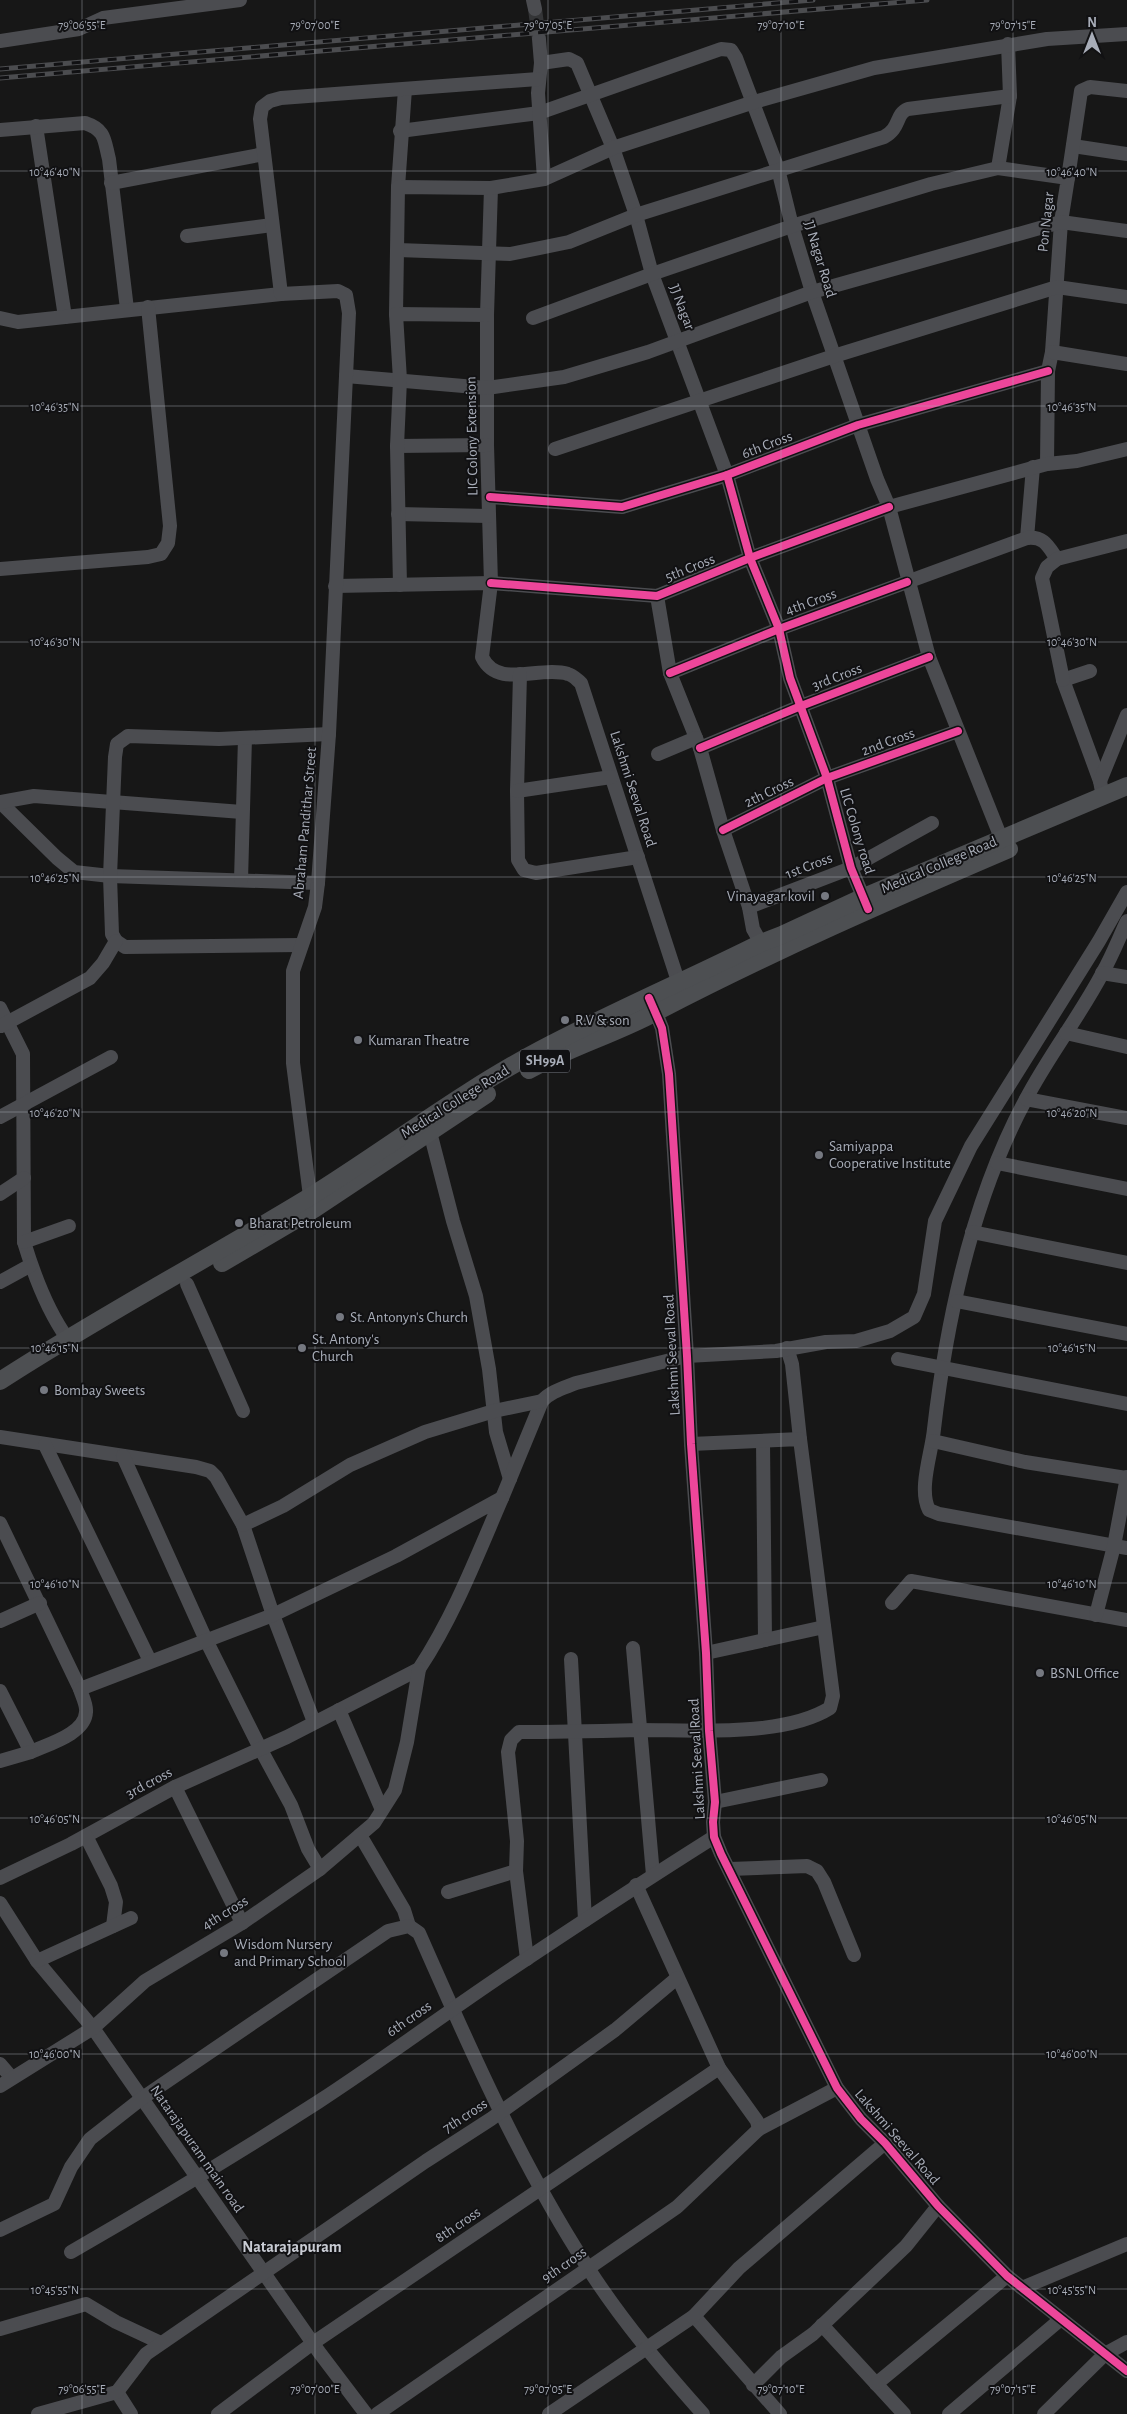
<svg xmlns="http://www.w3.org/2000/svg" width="1127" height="2414" font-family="'Alegreya Sans',sans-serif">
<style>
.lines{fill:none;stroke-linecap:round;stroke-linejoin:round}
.minor-tunnel{stroke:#343537;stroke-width:14;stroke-dasharray:14 7;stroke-linecap:butt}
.minor{stroke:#4b4c50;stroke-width:14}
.major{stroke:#4d4f52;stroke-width:18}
.rail-casing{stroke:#4b4c4f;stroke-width:5}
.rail{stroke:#111113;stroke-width:3;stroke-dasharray:9;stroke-linecap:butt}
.cycleway-casing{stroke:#111113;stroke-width:11}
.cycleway{stroke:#ed469a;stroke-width:8}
.ticks{fill:none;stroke:#a8adb8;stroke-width:1;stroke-opacity:0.45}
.poi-dot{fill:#757880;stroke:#111113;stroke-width:2}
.labels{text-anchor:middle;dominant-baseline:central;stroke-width:4;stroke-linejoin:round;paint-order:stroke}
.shield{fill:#111113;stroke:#7b7e86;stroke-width:1}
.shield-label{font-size:14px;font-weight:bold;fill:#a8adb8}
.street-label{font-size:15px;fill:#a8adb8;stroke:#111113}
.poi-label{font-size:15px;fill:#a8adb8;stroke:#111113;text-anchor:start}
.neighbourhood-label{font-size:16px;font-weight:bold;fill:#c9ccd4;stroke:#111113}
.ticks-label{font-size:12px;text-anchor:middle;fill:#a8adb8;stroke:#111113;stroke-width:4;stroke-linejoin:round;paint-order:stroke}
</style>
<rect width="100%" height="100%" fill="#171717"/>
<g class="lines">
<polyline class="minor-tunnel" points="535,9 539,39"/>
<g class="minor">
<polyline points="533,0 535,9"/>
<polyline points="0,41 79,29 103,18 240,0"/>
<polyline points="541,63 569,59 577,63 613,148 636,215 652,274 727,475 750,558 779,629 790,678 827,778 851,868 867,906"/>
<polyline points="36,126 65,317"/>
<path d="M0,130L85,123C106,130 104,140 109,159L127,309"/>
<polyline points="400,131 539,113 721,49 731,50 736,58 778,169 792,226 812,292 877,479 889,507 929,657 1005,848"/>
<polyline points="1073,146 1127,154"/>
<polyline points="998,168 1010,96 1008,44"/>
<polyline points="1068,178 1081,91 1090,87 1127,91"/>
<polyline points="544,179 613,148 754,102 874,68 1047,39 1127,34"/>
<polyline points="111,183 264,154"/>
<polyline points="398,187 405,89"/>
<path d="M491,188L487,315V445L491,583L482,657C498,690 540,665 568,674C573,675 577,680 581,683L679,984"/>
<polyline points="187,236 272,225"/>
<path d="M398,250L510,254L569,242L636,215L884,137C901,128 895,114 908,109L1010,96"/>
<polyline points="396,314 398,187 491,188 544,179 538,93 541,63 539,39"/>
<polyline points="0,318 18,322 281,294"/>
<polyline points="533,318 652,274 792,226 931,184 998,168 1068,178 1061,222 1052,352 1048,371 1047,464"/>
<polyline points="1052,352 1127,364"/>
<polyline points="346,376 487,388 564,377 648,352 812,292 1061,222 1127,231"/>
<polyline points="397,446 487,445"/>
<polyline points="555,449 834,356 1057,287 1127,297"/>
<polyline points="490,497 622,507 727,475 858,425 1048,371"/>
<polyline points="398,514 488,516"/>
<polyline points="1027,538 1033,467"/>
<polyline points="0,569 148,557 161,554 168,543 170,526 148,307"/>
<polyline points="400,585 397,446 400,380 396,314 487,315"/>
<polyline points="335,586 491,583 657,596 750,558 889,507 1047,464 1077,461 1127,449"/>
<polyline points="657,596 670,673 700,748 723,830 749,907 753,929 761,943"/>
<polyline points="1090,671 1063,680 1100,781 1103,797"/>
<path d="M670,673L779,629L1027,538C1044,536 1048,546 1057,559"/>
<polyline points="520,674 517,791 518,860 524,870 536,873 638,857"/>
<polyline points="1063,680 1042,578 1047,567 1057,559 1127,541"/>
<polyline points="700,748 801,706 929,657"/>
<polyline points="658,754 696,738"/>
<polyline points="1100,781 1127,715"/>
<polyline points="517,791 611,777"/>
<polyline points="0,802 57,858 74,872 110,876 318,883"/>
<polyline points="0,802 34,796 242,812"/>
<polyline points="723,830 827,778 958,731"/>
<polyline points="241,880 245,738"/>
<polyline points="749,907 851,868 932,823"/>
<path d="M1127,921C1119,938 1112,956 1103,972C1080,1016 1049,1055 1026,1099C972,1199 947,1317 934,1429C932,1452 918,1489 929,1510L939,1514L1127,1548"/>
<polyline points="301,945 125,947 116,941 112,934 110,876 115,757 117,744 128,736 219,739 329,734"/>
<polyline points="1102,973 1127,977"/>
<polyline points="652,1003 662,1028 669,1074 687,1356 691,1444 706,1653 709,1731 715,1802 713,1822 714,1837 721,1854 837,2088 861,2119 885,2143 938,2206 1007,2276 1127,2371"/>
<path d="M0,1008L23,1054L24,1242C34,1275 47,1310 67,1338"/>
<polyline points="1,1026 90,978 103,963 116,941"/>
<polyline points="1066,1033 1127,1047"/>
<polyline points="1026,1099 1127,1118"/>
<polyline points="0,1117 111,1057"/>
<polyline points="430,1132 453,1221 476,1296 489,1369 496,1432 510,1479"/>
<polyline points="997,1163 1127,1189"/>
<polyline points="0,1194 24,1178"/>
<polyline points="313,1206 310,1196 293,1063 293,971 315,907 318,883 329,734 349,313 346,295 338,291 281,294 260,119 262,107 270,101 281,98 538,79"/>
<polyline points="972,1232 1127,1263"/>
<polyline points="24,1242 69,1226"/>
<polyline points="0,1282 31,1265"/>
<polyline points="187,1284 243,1411"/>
<polyline points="956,1301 1127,1334"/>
<polyline points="787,1348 792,1364 800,1439"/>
<polyline points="898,1359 1127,1404"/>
<polyline points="0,1437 196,1467 210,1471 216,1477 243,1525 273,1615 314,1722"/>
<polyline points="933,1441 1025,1462 1127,1478"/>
<polyline points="763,1442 765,1640"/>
<polyline points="45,1445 150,1661"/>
<polyline points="123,1456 206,1640 260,1748 291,1805 308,1849 320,1869"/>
<path d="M502,1498L542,1401C551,1391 564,1388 576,1383L687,1356L776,1351L826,1342L856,1341L890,1331L914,1317L924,1294L935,1221L971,1146L1099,941L1127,892"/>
<polyline points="0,1523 80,1689"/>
<polyline points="243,1525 283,1506 350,1465 425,1432 494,1411 542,1401"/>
<polyline points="892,1603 911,1581 1127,1620"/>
<polyline points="1096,1615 1114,1546 1127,1477"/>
<polyline points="0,1621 40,1603"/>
<polyline points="633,1648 653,1875"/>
<polyline points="706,1653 824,1627"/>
<polyline points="571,1659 585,1920"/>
<path d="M0,1691L31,1752C48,1744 85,1734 86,1712C87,1705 82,1696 80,1689L273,1615L396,1556L502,1498C477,1556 454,1616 419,1669L287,1737L175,1787L71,1844L0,1878"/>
<polyline points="339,1710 382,1810"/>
<polyline points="0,1761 31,1752"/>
<polyline points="175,1787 242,1923"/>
<polyline points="715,1802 821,1780"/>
<polyline points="360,1835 404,1910 409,1926"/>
<polyline points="86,1836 111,1886 116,1902 113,1926"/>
<polyline points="730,1869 807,1866 817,1871 824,1882 854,1955"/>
<polyline points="636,1885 719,2068 757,2121 759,2129"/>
<polyline points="448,1892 516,1871"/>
<polyline points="0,1903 37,1961 93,2028 319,2352 366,2414"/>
<path d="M527,1959L516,1871L517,1841L508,1752L511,1740L519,1732C559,1732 600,1731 640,1730C694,1730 784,1737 830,1708L833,1696L800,1439L691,1444"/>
<polyline points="37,1961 131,1918"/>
<polyline points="0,2064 12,2078"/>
<polyline points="0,2086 93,2028 145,1981 242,1923 320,1869 374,1823 395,1790 407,1742 419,1669"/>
<path d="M0,2230L54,2204L71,2167L90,2139L141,2099L388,1931L409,1926L419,1933C469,2047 520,2163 588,2268C622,2321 662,2368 703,2414"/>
<path d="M71,2252C154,2204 237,2154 318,2102C378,2063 436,2020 495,1980C568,1931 641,1883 714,1837"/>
<polyline points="1022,2288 1127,2244"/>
<polyline points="694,2316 780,2414"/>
<polyline points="822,2325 904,2414"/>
<polyline points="0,2329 86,2304 116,2322 161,2343"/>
<polyline points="876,2384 1007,2276"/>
<polyline points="753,2385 781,2357 813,2334 906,2246 938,2206"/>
<polyline points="117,2392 131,2414"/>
<polyline points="38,2414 117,2392 146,2354 426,2161 491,2119 615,2030 677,1978"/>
<polyline points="218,2414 313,2343 719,2068"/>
<polyline points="377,2414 677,2207 759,2129 837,2088"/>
<polyline points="549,2414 694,2316 739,2268 885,2143"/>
<polyline points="949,2414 1061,2319"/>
<polyline points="1044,2414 1105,2354 1127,2342"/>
</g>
<g class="major">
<path d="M529,1070C570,1047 615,1034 656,1012C771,952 890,900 1009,849"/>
<polyline points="222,1263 314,1209 487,1094"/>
<path d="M0,1381C100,1316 206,1260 308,1198C387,1149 460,1092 542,1049C614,1011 689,979 761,943L782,935L864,897L1127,786"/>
</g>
<g class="rail-casing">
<g id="rail">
<polyline points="0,69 813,0"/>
<polyline points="0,78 927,0"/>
</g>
</g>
<use href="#rail" class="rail"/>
<g class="cycleway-casing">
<g id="cycleway">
<polyline points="727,475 750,558 779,629 790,678 827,778 851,868 868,909"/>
<polyline points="490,497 622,507 727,475 858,425 1048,371"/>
<polyline points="491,583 657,596 750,558 889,507"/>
<polyline points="670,673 779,629 907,582"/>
<polyline points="700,748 801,706 929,657"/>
<polyline points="723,830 827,778 958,731"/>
<polyline points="649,998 662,1028 669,1074 687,1356 691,1444 706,1653 709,1731 715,1802 713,1822 714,1837 721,1854 837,2088 861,2119 885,2143 938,2206 1007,2276 1127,2371"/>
</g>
</g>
<use href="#cycleway" class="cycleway"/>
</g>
<path class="ticks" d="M82,0V2414M315,0V2414M548,0V2414M781,0V2414M1013,0V2414M0,171H1127M0,406H1127M0,642H1127M0,877H1127M0,1112H1127M0,1348H1127M0,1583H1127M0,1818H1127M0,2054H1127M0,2289H1127"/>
<g class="poi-dot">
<circle cx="825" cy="896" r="5"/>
<circle cx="565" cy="1020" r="5"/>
<circle cx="358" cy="1040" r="5"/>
<circle cx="819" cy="1155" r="5"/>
<circle cx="239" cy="1223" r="5"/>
<circle cx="340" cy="1317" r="5"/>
<circle cx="302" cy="1348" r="5"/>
<circle cx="44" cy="1390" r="5"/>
<circle cx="1040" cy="1673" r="5"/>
<circle cx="224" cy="1953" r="5"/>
</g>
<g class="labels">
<rect class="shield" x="520" y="1049.5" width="50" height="23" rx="4"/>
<g class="shield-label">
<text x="545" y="1061">SH99A</text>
</g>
<g class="street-label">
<text transform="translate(1046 222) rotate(-84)">Pon Nagar</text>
<text transform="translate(820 259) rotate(73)">JJ Nagar Road</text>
<text transform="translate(682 307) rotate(69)">JJ Nagar</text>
<text transform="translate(472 436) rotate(-91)">LIC Colony Extension</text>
<text transform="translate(767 445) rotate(-21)">6th Cross</text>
<text transform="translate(690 568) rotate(-22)">5th Cross</text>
<text transform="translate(811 602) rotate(-20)">4th Cross</text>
<text transform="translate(837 677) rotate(-21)">3rd Cross</text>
<text transform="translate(888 742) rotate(-20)">2nd Cross</text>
<text transform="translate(633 789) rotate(72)">Lakshmi Seeval Road</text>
<text transform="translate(769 792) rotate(-26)">2th Cross</text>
<text transform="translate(305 823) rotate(-85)">Abraham Pandithar Street</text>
<text transform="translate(857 831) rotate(73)">LIC Colony road</text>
<text transform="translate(939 865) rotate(-23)">Medical College Road</text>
<text transform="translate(809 866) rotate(-21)">1st Cross</text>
<text transform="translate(455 1102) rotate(-32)">Medical College Road</text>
<text transform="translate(672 1355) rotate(-93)">Lakshmi Seeval Road</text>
<text transform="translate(697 1759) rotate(-93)">Lakshmi Seeval Road</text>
<text transform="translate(149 1783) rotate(-28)">3rd cross</text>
<text transform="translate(225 1913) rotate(-32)">4th cross</text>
<text transform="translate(409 2019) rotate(-35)">6th cross</text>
<text transform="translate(465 2116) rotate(-33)">7th cross</text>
<text transform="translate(897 2137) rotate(49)">Lakshmi Seeval Road</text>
<text transform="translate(197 2149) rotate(55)">Natarajapuram main road</text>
<text transform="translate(458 2225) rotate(-34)">8th cross</text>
<text transform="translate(564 2265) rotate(-35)">9th cross</text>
</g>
<g class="poi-label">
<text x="815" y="896" text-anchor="end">Vinayagar kovil</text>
<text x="575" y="1020">R.V &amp; son</text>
<text x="368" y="1040">Kumaran Theatre</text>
<text x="829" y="1146">Samiyappa<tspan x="829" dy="17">Cooperative Institute</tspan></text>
<text x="249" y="1223">Bharat Petroleum</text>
<text x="350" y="1317">St. Antonyn's Church</text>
<text x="312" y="1339">St. Antony's<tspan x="312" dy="17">Church</tspan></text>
<text x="54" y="1390">Bombay Sweets</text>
<text x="1050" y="1673">BSNL Office</text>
<text x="234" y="1944">Wisdom Nursery<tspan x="234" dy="17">and Primary School</tspan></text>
</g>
<g class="neighbourhood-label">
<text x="292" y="2247">Natarajapuram</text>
</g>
</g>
<g class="ticks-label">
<text x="82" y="29">79°06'55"E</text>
<text x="315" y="29">79°07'00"E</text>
<text x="548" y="29">79°07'05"E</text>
<text x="781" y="29">79°07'10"E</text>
<text x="1013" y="29">79°07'15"E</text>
<text x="55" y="176">10°46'40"N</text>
<text x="1072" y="176">10°46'40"N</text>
<text x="55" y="411">10°46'35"N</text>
<text x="1072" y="411">10°46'35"N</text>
<text x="55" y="646">10°46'30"N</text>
<text x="1072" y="646">10°46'30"N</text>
<text x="55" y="882">10°46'25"N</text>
<text x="1072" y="882">10°46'25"N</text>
<text x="55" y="1117">10°46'20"N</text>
<text x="1072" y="1117">10°46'20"N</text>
<text x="55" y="1352">10°46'15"N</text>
<text x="1072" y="1352">10°46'15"N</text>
<text x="55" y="1588">10°46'10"N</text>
<text x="1072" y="1588">10°46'10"N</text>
<text x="55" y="1823">10°46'05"N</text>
<text x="1072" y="1823">10°46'05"N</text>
<text x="55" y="2058">10°46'00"N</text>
<text x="1072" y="2058">10°46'00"N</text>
<text x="55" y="2294">10°45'55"N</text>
<text x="1072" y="2294">10°45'55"N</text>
<text x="82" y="2393">79°06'55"E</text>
<text x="315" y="2393">79°07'00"E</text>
<text x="548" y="2393">79°07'05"E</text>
<text x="781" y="2393">79°07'10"E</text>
<text x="1013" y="2393">79°07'15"E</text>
</g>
<g transform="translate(1092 35)" stroke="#111113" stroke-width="4" paint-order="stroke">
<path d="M0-4L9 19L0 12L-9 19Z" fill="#a8adb8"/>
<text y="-8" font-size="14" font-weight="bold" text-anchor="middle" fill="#a8adb8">N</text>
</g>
</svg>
